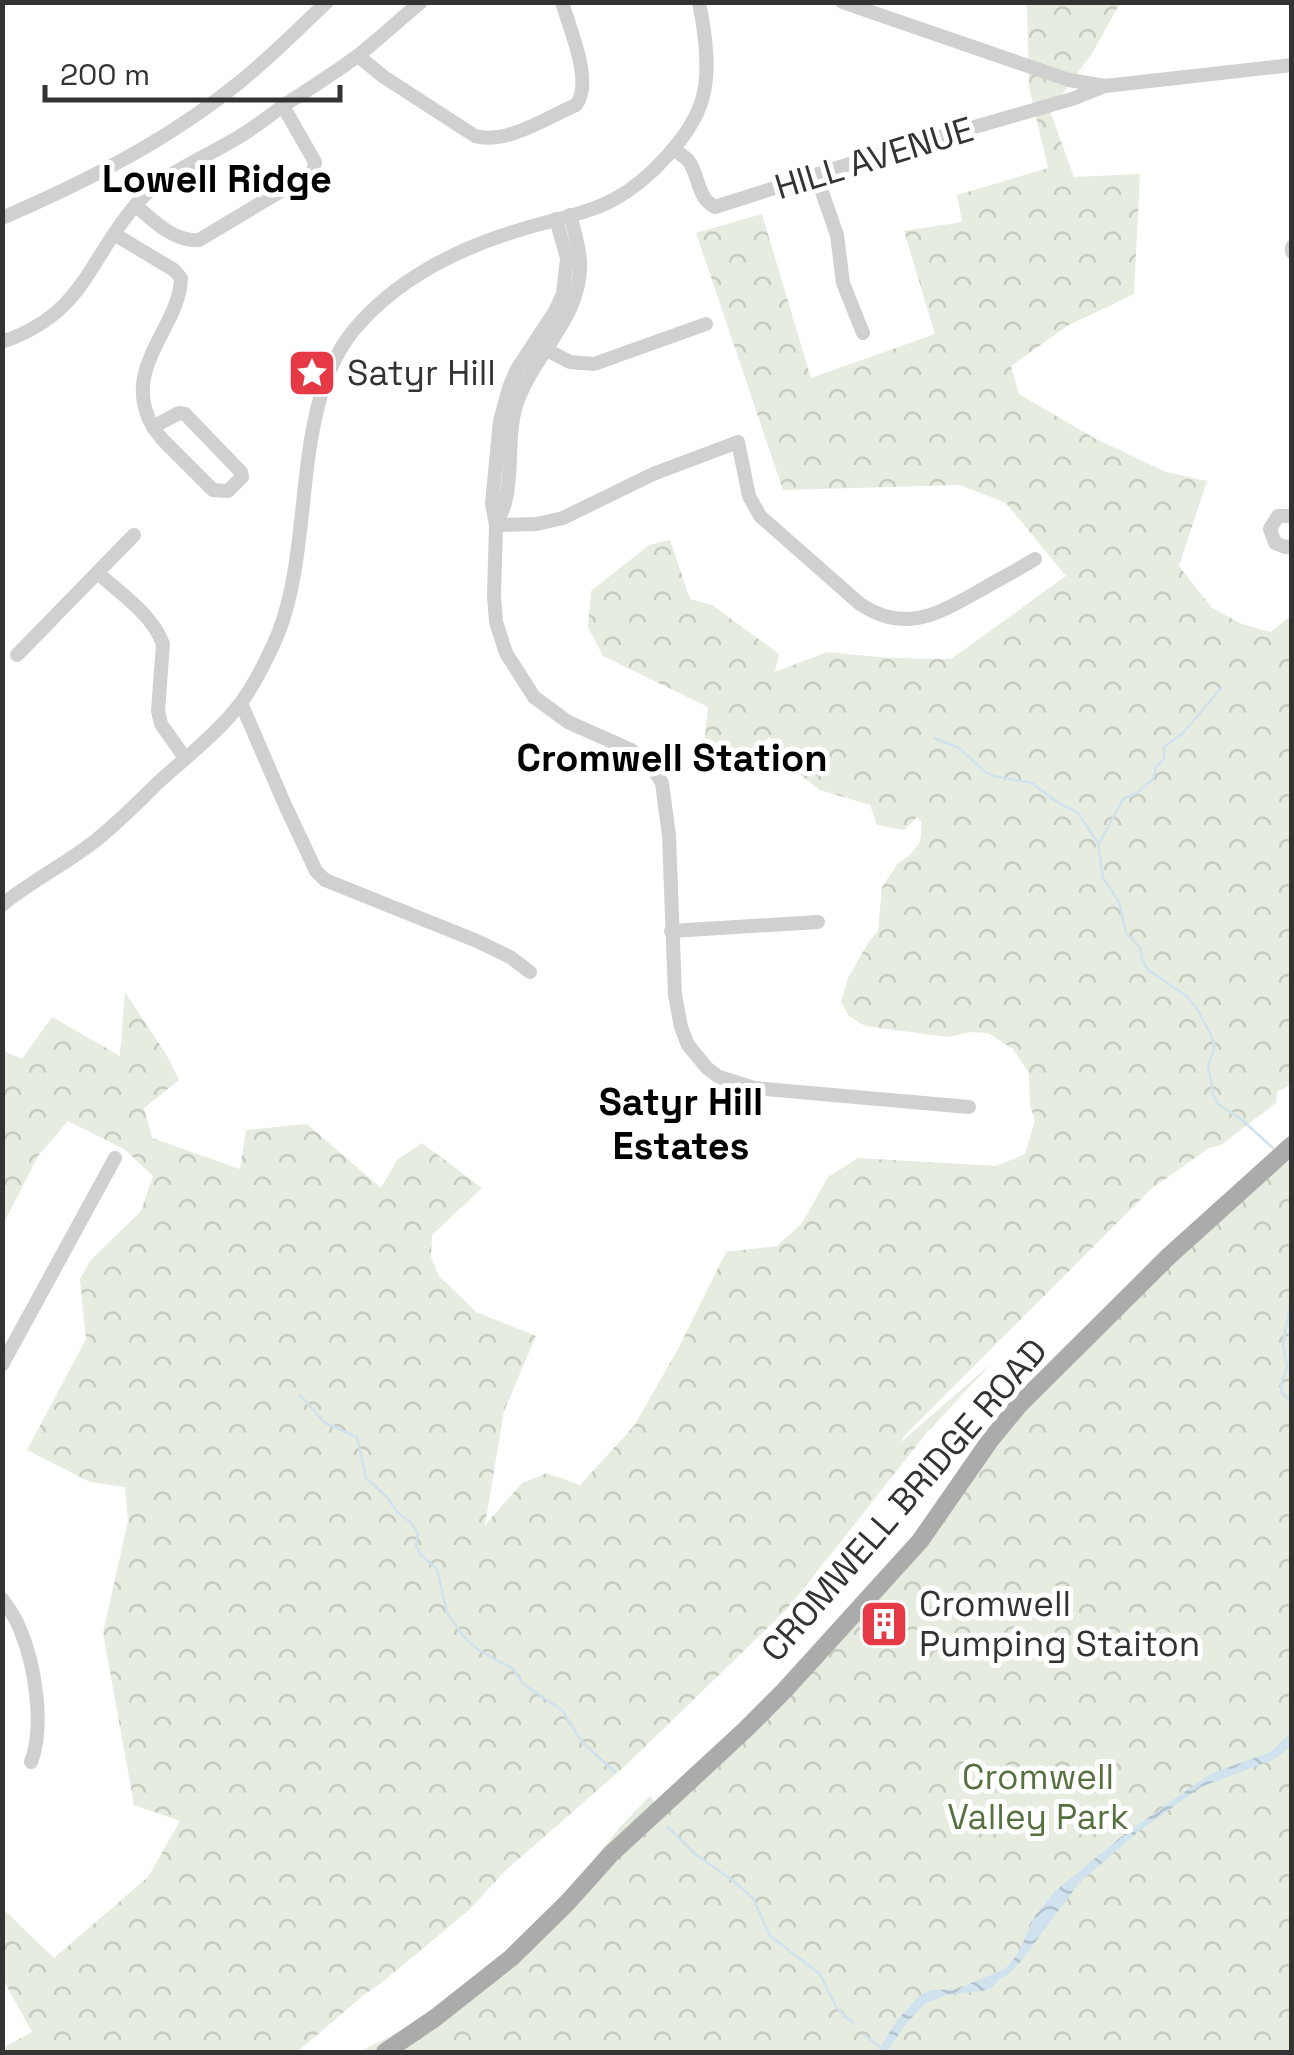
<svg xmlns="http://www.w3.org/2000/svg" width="1294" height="2055" font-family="'Space Grotesk',sans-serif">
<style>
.forest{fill:url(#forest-crowns)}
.water{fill:url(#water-waves)}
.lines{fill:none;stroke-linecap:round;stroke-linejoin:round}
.stream{stroke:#cfe2ee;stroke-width:2.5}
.minor{stroke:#d0d0d0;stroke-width:14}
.major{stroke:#ababab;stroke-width:18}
.labels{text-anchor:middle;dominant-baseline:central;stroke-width:10;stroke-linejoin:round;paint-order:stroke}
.street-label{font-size:35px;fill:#333;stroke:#fff}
.poi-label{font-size:35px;fill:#333;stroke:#fff;text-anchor:start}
.park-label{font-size:35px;fill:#56703f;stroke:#fff}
.neighbourhood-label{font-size:38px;font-weight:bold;fill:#000;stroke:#fff}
</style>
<defs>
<pattern id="forest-crowns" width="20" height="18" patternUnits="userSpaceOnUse" patternTransform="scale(2.5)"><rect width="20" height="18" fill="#e6ecdf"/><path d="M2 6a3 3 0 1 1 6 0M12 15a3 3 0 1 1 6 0" fill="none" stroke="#c6cbc0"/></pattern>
<pattern id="water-waves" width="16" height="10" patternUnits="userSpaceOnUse" patternTransform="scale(2.5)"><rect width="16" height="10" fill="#cfe2ee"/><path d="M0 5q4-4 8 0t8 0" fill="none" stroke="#b2c2cd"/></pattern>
</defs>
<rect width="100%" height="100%" fill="#fff"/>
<g class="forest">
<polygon points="1027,3 1120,3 1093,52 1050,111 1074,177 1140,174 1134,294 1067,326 1011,366 1019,394 1094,438 1166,472 1207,481 1179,566 1212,608 1242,624 1270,632 1291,616 1291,1085 1277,1092 1276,1103 1221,1145 1209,1148 1150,1190 905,1435 900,1443 993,1362 929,1430 789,1607 624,1767 507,1869 468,1911 380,1984 365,1994 297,2052 3,2052 3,2048 32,2032 3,1979 3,1909 54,1958 148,1877 180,1821 134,1805 103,1633 128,1521 125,1487 90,1482 27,1450 86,1339 80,1279 90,1261 141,1211 153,1176 124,1149 68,1121 38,1156 3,1225 3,1051 22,1059 52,1017 120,1056 125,992 166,1054 179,1080 144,1108 152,1138 240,1169 246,1130 307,1124 381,1188 397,1160 422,1143 482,1188 432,1235 431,1257 439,1276 476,1312 536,1336 504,1411 485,1525 522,1483 547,1473 580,1485 634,1426 677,1351 726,1252 777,1246 802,1223 828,1177 858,1158 996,1166 1025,1154 1035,1120 1030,1106 1029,1073 1013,1049 988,1033 971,1032 948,1037 865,1026 849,1016 841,1002 848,978 868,943 878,931 882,887 898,863 909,856 920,842 922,822 917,817 904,830 877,825 870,805 820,790 795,771 769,737 744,769 704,747 708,707 603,656 588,627 591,591 649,545 670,540 690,599 712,605 779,654 775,672 827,652 888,658 951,659 1066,576 1006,503 960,485 783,490 696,233 762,214 811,378 935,334 904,231 962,222 957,195 1048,168 1029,87"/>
<polygon points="1291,1154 1291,2052 359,2052 419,2022 478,1984 584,1872 620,1827 650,1796 664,1812 773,1709 1015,1418 1174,1260"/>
</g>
<polygon class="water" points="1291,1733 1291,1746 1275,1759 1201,1787 1138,1832 1079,1883 1022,1960 1008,1975 998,1980 993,1987 983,1991 947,1995 924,2004 905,2025 887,2052 877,2052 898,2019 920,1995 932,1990 957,1989 1005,1969 1017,1955 1035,1916 1054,1892 1126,1833 1210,1774 1270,1752"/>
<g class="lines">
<g class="stream">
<polyline points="934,738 959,748 984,771 994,776 1032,783 1057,802 1078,813 1098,843 1103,878 1119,902 1126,933 1140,947 1142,960 1148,970 1185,995 1196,1007 1210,1033 1214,1043 1213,1053 1208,1065 1213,1094 1218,1104 1242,1120 1273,1148"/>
<polyline points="1100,842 1123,799 1137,793 1153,779 1156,767 1164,759 1164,747 1182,734 1222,687"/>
<polyline points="1292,1295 1283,1344 1287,1367 1281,1384 1282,1393 1292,1402"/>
<polyline points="300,1395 325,1423 357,1437 366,1478 387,1497 397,1512 411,1523 418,1533 416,1546 421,1555 437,1569 447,1613 463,1636 477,1649 513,1669 523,1684 562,1710 582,1742 615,1772"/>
<polyline points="668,1827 696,1855 731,1879 753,1898 770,1936 820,1974 836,2007 854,2024"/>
<polyline points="864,2035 879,2046"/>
</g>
<g class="minor">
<polyline points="842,2 1069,80 1105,86 1292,65"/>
<path d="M358,56L384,77L475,136C506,145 548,117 576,105C594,82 569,28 562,2"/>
<path d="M673,149C678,153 684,156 688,160C700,176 696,197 715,207L884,153L1072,99L1105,86"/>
<polyline points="816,175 837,235 843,283 863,333"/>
<path d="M136,206C154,221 174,242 199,240L313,172L315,162L283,106"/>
<path d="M2,218C85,182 165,142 236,85C268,60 297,30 327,2"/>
<polyline points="556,219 567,258 563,294 555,311 517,369 509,388 500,421 492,503 496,525 494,596 496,622 506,653 534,697 568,722 631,750 653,768 662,783 669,836 675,995 681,1027 688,1045 707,1068 719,1077 754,1088 969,1107"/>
<path d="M114,234L174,270L181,278C180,328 119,369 153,427"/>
<polyline points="1292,247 1292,252"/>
<path d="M2,342C86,313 87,260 138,202C165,172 209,156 242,135C257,126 271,114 286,104C309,89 333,74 356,57C378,40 399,20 421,2"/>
<polyline points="539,346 570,362 594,364 706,324"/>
<polygon points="179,413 185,414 241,472 242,477 228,491 213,490 161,438 153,427"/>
<polyline points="1292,516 1278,516 1270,529 1275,543 1285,547 1292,546"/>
<path d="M496,525L537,524L563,518L653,474L738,442L749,496L760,516L860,604C905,634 938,614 979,591C998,580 1017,570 1035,559"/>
<path d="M496,525C499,518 503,510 505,503C513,473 507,440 515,409C530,356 583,319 580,261C579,245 574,230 570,215"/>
<path d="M98,573C121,594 152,614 163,644L158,711L161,724L185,758"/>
<polyline points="17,655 134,535"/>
<polyline points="241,703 285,805 316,871 325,880 477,941 510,957 530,972"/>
<path d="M2,905C31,881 66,864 95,841C119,822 140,800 162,779C189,755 221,730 243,700C257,680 268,657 278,634C316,539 289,400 359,324C399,279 456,250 513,232C545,221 582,216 613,200C647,182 691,137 702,100C711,71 705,32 699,2"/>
<polyline points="671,931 818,922"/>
<polyline points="2,1365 115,1158"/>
<path d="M2,1599C9,1608 15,1617 19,1627C35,1663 45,1726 31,1762"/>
</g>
<polyline class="major" points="385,2052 435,2018 511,1958 567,1903 611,1854 746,1729 784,1691 920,1541 991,1439 1020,1404 1169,1256 1292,1145"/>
</g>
<defs>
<g id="sight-square" transform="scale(2.5)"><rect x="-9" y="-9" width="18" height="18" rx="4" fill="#e63946" stroke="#fff"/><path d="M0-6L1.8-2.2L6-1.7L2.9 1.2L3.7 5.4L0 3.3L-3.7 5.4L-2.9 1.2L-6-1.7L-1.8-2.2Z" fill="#fff"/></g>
<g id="building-square" transform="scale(2.5)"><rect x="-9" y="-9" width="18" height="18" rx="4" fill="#e63946" stroke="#fff"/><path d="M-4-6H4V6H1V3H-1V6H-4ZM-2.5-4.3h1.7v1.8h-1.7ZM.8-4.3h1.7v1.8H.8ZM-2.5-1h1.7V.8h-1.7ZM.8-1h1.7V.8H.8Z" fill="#fff"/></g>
</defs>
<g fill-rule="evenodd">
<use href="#sight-square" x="312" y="373"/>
<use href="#building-square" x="884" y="1624"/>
</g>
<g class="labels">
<g class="street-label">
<text transform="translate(874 158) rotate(-17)">HILL AVENUE</text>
<text transform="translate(904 1500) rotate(-49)">CROMWELL BRIDGE ROAD</text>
</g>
<g class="poi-label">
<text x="347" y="373">Satyr Hill</text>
<text x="919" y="1604">Cromwell<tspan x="919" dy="40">Pumping Staiton</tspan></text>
</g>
<g class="park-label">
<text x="1038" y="1777">Cromwell<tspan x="1038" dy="40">Valley Park</tspan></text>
</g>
<g class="neighbourhood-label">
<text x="217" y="179">Lowell Ridge</text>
<text x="672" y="758">Cromwell Station</text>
<text x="681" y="1102">Satyr Hill<tspan x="681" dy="44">Estates</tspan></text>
</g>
</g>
<rect width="1294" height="2055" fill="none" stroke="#333333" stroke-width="10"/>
<path d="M45 85v15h295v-15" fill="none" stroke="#333333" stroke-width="5"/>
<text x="60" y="85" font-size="30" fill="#333333" stroke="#ffffff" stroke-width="8" paint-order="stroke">200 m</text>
</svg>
